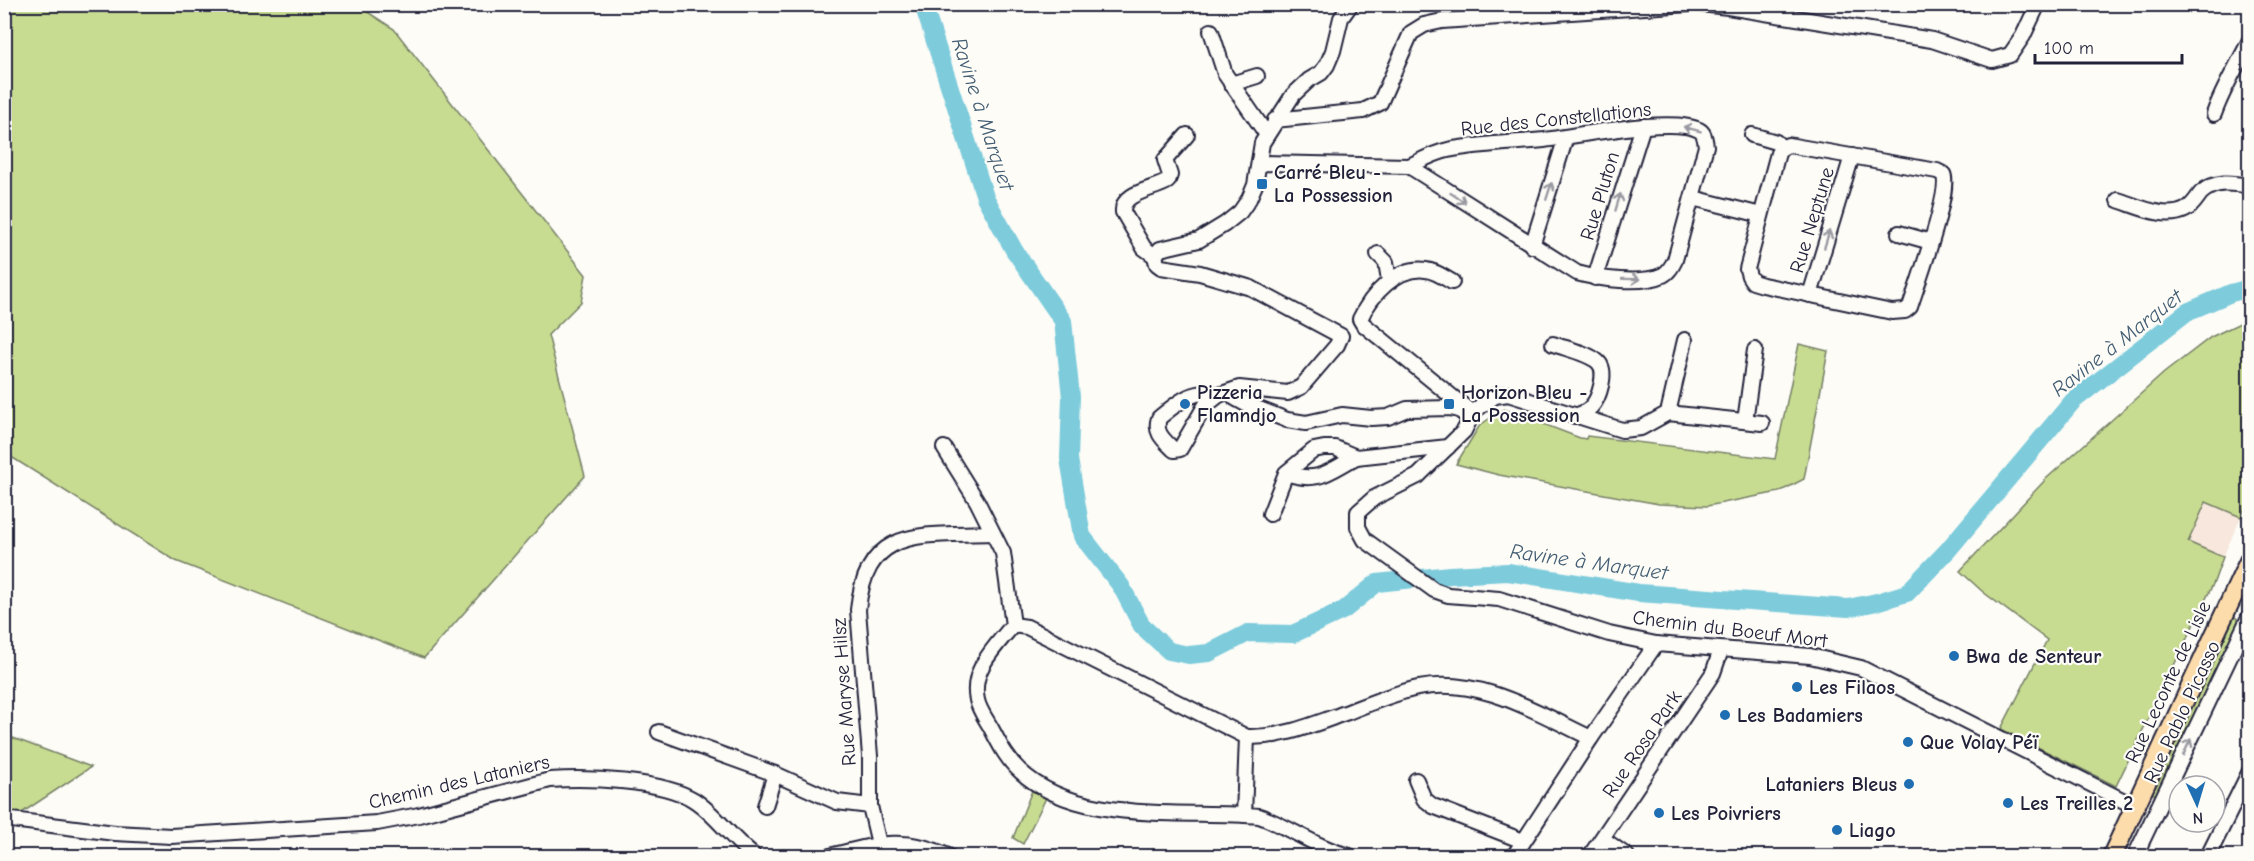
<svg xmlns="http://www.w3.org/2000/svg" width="2254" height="861" font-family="'Comic Neue',sans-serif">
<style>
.built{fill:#f7e7dc}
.green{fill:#c8dc91;stroke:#757f66;stroke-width:1.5}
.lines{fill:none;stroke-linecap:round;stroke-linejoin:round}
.river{stroke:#7dcbdb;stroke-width:18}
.minor-casing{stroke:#22223b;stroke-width:18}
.major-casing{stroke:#22223b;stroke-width:22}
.minor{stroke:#fdfcf7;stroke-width:14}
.major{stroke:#fddcac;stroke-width:18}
.oneway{stroke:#9a9aa2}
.poi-dot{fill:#1f6fb2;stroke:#fdfcf7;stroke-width:2}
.labels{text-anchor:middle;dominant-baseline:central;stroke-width:4.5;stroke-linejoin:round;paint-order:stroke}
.street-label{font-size:20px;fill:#22223b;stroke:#fdfcf7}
.poi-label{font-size:20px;font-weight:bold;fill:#22223b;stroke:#fdfcf7;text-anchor:start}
.water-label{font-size:21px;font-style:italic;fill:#425d73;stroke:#fdfcf7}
</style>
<rect width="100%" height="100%" fill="#fdfcf7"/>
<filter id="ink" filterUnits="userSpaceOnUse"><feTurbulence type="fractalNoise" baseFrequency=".0167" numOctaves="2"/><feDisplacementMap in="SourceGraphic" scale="12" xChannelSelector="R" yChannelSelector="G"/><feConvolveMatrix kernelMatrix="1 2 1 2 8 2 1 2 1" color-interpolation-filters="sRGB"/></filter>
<g filter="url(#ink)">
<polygon class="built" points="2206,502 2241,517 2223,557 2188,542"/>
<g class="green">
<polygon points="4,5 357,5 394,29 586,275 581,302 548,335 585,476 424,658 176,561 5,453"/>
<polygon points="2249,322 2249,499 2241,517 2206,502 2188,542 2223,557 2214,582 2116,786 2001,729 2047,640 1983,592 1960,571 2047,478 2164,373 2211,337 2240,323"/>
<polygon points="1799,344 1828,351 1804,479 1779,492 1707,506 1659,504 1499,475 1456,464 1480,425 1504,409 1580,438 1586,439 1587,436 1775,459"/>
<polygon points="2232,615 2242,622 2142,837 2137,835 2155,795 2152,793 2190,700"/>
<polygon points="5,735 91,767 5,824"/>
<polygon points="1033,788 1047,796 1023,844 1013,838"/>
</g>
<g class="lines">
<polyline class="river" points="923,4 985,197 1014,250 1063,321 1071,397 1069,459 1082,536 1121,586 1142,626 1169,651 1189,655 1209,653 1248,633 1293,634 1344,610 1377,583 1450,575 1508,572 1639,593 1848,608 1877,602 1907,593 1948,550 2073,401 2187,312 2231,293 2250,288"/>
<g class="minor-casing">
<g id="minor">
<polyline points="1700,4 1728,7 1932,40 1992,60 2010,55 2023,36 2038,4"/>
<polyline points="1211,31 1225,74 1267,135"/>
<polyline points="1231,84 1257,76"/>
<path d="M2214,114C2223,88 2238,65 2250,40"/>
<polyline points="1275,120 1363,111 1380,103 1411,33 1424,25 1442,21 1689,4"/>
<polyline points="1752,135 1776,142 1782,148"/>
<path d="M1788,145L1937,171L1943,174C1952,189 1917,285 1910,307L1905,311L1892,312L1763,285L1753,282L1749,276L1747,269L1778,153L1782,148Z"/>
<path d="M1259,163L1409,166C1422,160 1434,153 1448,150C1479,144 1512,143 1544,140C1577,136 1672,116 1699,130C1705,133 1705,141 1706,146L1675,260C1672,266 1669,272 1663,275C1642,285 1598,279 1577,273L1409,166"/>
<polyline points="1693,198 1761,215"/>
<path d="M2118,200C2137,206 2165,220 2185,210C2193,206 2196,199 2201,193C2215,180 2232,183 2250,186"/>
<polyline points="1899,233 1931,242"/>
<polyline points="1532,246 1566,137"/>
<polyline points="1378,254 1386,262 1389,280"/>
<path d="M1155,256L1157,264L1161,267L1200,273L1251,288L1341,336L1337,345L1301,387L1288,393L1239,388L1219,395L1205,406L1180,449L1174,450C1164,440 1154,433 1159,418C1177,403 1194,387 1219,395"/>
<polyline points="1155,256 1160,249 1199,240 1225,224 1240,212 1249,199 1255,185 1262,143 1293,95 1309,80 1321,73 1327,65 1333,51 1341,18 1351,4"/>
<path d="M1155,256L1144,248L1123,212C1121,192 1154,190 1168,181L1170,175L1165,160L1187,135"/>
<polyline points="1595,278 1643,126"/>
<path d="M1452,282C1444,277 1435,271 1426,270C1397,266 1371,295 1360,319L1363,324L1472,413"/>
<polyline points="1810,295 1852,156"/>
<path d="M1553,344C1567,349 1588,353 1598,362C1608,371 1599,399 1591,407C1587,412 1581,414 1574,416"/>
<polyline points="1233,391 1235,398 1246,404 1287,420 1306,423 1342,415 1371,418 1388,417 1407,409 1450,408 1459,410 1467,416"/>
<polyline points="1668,413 1685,340"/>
<polyline points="1467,416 1469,421 1464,431 1418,476 1374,498 1358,512 1358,527 1365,540 1434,590 1448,595 1499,599 1609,634 1656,644 1810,656 1861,668 2136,807"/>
<polyline points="1467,416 1495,396 1508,394 1622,430 1641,428 1668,413 1762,423"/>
<polyline points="1745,421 1755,350"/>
<polyline points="944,448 977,501 1003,553 1013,625"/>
<path d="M1286,473C1318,484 1328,472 1356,457"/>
<polyline points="1270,514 1286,473 1314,450 1324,448 1335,448 1356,457 1448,447"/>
<polyline points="659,732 775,774 837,802 870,806 879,844 879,856"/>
<polyline points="1416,780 1424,799 1433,806 1523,841"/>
<polyline points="765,806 775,774"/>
<path d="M870,806V756L858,610C866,524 924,536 991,533"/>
<polyline points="1244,815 1247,737"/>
<path d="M4,819L115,833L171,836L377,823L419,815L550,780C587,777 662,780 694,800C717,815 732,840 754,856"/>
<polyline points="1603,839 1627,856"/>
<path d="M830,856C875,845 903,835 948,856"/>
<path d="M1350,856C1318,849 1290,827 1259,816C1185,809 1077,826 1019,770C1006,758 999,743 991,728C986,719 979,710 977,700C970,670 996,646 1013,625L1027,627L1247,737C1283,738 1314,724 1348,712C1371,703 1394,693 1418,688C1480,676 1536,712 1591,738"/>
<polyline points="1514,856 1591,738 1656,644"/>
<polyline points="1590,856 1713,673 1721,650"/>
<polyline points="2135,856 2249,617"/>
<polyline points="2208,856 2250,771"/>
</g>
</g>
<g class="major-casing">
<polyline id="major" points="2112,856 2250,559"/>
</g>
<use href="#minor" class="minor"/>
<use href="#major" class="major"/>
</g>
<defs><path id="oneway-shaft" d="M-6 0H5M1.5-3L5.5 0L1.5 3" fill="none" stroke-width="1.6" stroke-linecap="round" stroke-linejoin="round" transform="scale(1.5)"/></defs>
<g class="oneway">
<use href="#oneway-shaft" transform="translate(1692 129) rotate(-165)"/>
<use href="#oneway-shaft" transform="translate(1549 191) rotate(-72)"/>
<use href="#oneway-shaft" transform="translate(1458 198) rotate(33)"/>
<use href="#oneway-shaft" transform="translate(1618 202) rotate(-73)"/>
<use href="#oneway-shaft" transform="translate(1827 239) rotate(-73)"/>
<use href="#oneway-shaft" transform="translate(1631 279) rotate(1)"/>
<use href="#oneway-shaft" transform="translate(2187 747) rotate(-65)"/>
</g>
</g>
<g class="poi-dot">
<rect x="1256" y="178" width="12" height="12" rx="3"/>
<circle cx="1185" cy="404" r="6"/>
<rect x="1443" y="398" width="12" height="12" rx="3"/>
<circle cx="1954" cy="656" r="6"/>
<circle cx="1797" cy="687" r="6"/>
<circle cx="1725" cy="715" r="6"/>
<circle cx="1908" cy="742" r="6"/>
<circle cx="1909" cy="784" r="6"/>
<circle cx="2008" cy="803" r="6"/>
<circle cx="1659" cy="813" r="6"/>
<circle cx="1837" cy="830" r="6"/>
</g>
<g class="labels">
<g class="street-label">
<text transform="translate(1556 119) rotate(-6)">Rue des Constellations</text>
<text transform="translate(1600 196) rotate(-73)">Rue Pluton</text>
<text transform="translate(1812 220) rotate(-73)">Rue Neptune</text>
<text transform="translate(1730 629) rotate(7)">Chemin du Boeuf Mort</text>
<text transform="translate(2168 682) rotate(-65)">Rue Leconte de Lisle</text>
<text transform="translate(844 692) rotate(-94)">Rue Maryse Hilsz</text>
<text transform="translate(2182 712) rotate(-65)">Rue Pablo Picasso</text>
<text transform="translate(1642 744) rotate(-56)">Rue Rosa Park</text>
<text transform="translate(459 782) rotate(-13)">Chemin des Lataniers</text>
</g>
<g class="poi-label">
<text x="1274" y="172">Carré Bleu -<tspan x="1274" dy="23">La Possession</tspan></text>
<text x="1197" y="392">Pizzeria<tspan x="1197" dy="23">Flamndjo</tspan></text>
<text x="1461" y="392">Horizon Bleu -<tspan x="1461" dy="23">La Possession</tspan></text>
<text x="1966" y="656">Bwa de Senteur</text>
<text x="1809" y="687">Les Filaos</text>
<text x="1737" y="715">Les Badamiers</text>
<text x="1920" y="742">Que Volay Péï</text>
<text x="1897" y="784" text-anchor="end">Lataniers Bleus</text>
<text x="2020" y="803">Les Treilles 2</text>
<text x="1671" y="813">Les Poivriers</text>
<text x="1849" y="830">Liago</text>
</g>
<g class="water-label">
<text transform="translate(983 114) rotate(72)">Ravine à Marquet</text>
<text transform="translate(2117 343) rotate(-38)">Ravine à Marquet</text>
<text transform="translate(1589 562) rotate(8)">Ravine à Marquet</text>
</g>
</g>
<rect width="2254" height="861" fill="none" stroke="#fdfcf7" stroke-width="24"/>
<rect x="12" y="12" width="2230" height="837" fill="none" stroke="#22223b" stroke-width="2" filter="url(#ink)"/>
<g transform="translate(2197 804) rotate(176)"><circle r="28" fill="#fdfcf7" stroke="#a5a5ac" stroke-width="1.5"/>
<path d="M0-4.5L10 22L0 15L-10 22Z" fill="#1f6fb2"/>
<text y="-9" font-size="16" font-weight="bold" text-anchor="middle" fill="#22223b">N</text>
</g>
<path d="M2035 54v9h147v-9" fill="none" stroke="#22223b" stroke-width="3"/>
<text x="2044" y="54" font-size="18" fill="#22223b" stroke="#fdfcf7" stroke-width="4.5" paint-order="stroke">100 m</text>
</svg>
